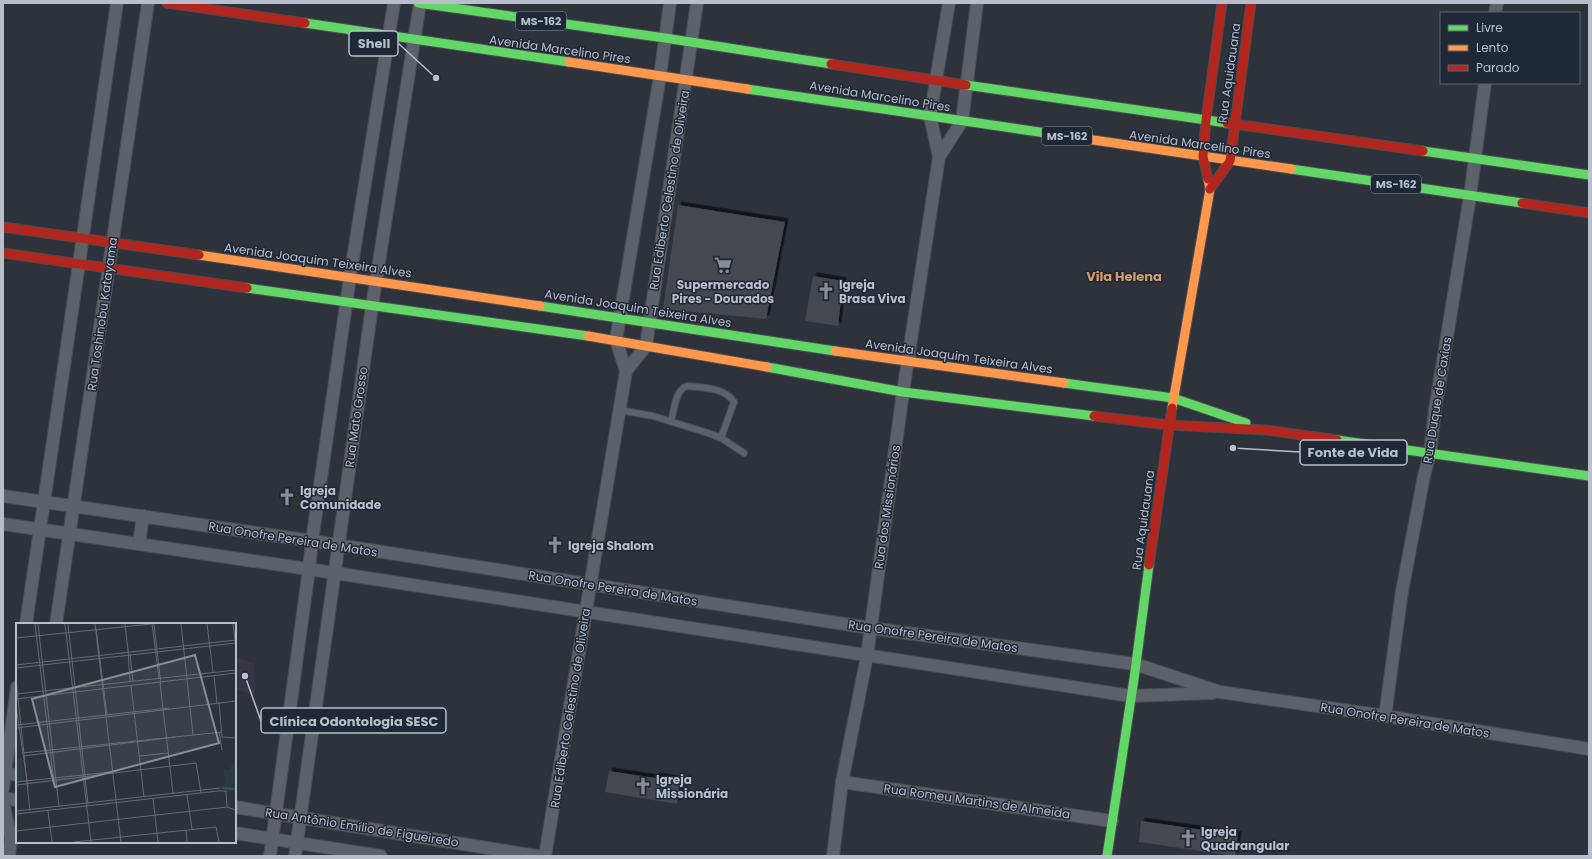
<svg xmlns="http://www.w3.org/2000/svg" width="1592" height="859" font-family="Poppins,sans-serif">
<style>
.medical{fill:#383644}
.building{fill:#444850;filter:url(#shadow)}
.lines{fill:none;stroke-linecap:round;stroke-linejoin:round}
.lane-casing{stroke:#494d53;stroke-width:8}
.street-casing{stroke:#494d53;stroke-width:14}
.fast-casing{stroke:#494d53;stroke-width:11}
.slow-casing{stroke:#494d53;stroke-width:11}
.jam-casing{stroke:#494d53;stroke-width:11}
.lane{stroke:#5d6169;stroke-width:6}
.street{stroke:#5d6169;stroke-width:12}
.fast{stroke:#63d668;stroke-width:9}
.slow{stroke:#ff974d;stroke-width:9}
.jam{stroke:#b3261e;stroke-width:9}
.labels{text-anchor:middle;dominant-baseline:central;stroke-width:3;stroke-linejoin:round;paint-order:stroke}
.shield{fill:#202837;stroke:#8a919f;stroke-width:1}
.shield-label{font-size:11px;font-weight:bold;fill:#b8becb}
.street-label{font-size:12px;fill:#b8becb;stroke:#202837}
.poi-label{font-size:12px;font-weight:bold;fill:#b8becb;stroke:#202837;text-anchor:start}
.neighbourhood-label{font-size:13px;font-weight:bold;fill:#d49e6a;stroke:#202837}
.inset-river{fill:none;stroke:#3c4b66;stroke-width:2}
.inset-road{fill:none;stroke:#656a75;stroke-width:1}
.view{fill:#878d99;fill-opacity:0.15;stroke:#878d99;stroke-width:2}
.inset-edge{fill:none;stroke:#b8becb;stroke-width:2}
.leader{fill:none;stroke:#b8becb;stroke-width:1.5}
.callout-dot{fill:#b8becb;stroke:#202837;stroke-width:1.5}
.callout{fill:#202837;stroke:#b8becb;stroke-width:1.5}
.callout-label{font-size:13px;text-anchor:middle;font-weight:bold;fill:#b8becb}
</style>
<defs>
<filter id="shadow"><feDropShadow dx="3.5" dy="-3.5" stdDeviation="0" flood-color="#0009"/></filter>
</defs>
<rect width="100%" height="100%" fill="#2d323b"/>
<polygon class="medical" points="235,657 254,663 255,695 235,689"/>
<g class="building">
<polygon points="678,205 785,222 766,319 663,309"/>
<polygon points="813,276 843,281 838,326 805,321"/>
<polygon points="609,771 655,778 655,776 680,780 677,804 605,792"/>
<polygon points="1141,821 1238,835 1235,856 1139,842"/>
</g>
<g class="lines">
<g class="lane-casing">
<g id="lane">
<polyline points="619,410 653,416 708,433 721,438 744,453"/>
<path d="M671,422C674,411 675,390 687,386C703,388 724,387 734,402L721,438"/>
</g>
</g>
<g class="street-casing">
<g id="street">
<polyline points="1495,13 1497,3"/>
<polyline points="939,157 962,121 977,3"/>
<polyline points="626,371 646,346 697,3"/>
<polyline points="3,496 312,541 870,628 1135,664 1220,692 1385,716 1589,749"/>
<polyline points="3,524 335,573 1131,696 1213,693"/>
<polyline points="139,544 143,516"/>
<path d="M26,624C56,417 88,210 117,3"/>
<polyline points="56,624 148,3"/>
<polyline points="1385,716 1402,591 1424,476 1430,453 1435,410 1470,196 1485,83"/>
<polyline points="3,773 17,775"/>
<polyline points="842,782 1112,821"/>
<polyline points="3,789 17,687"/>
<polyline points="3,798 17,800"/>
<polyline points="3,802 11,839"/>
<polyline points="235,807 537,856"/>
<polyline points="235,833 381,856"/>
<polyline points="9,856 11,839 15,832"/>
<polyline points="270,856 309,569 312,541 350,277 394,3"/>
<polyline points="295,856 372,306 420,3"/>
<polyline points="545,856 626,371 616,340 660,76 670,3"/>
<polyline points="833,856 842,782 867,656 903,392 939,157 930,116 949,3"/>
</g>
</g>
<g class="fast-casing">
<g id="fast">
<polyline points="418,3 665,38 831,64"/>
<polyline points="305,23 569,62"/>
<polyline points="966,85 1227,123"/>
<polyline points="747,89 1073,137"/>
<polyline points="1423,151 1589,175"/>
<polyline points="1291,169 1522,203"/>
<polyline points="247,288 588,336"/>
<polyline points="540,306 835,351"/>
<polyline points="767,367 903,392 1094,416"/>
<polyline points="1064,383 1173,398 1246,423"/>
<polyline points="1337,440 1589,476"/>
<polyline points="1107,856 1134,679 1149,565"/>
</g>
</g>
<g class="slow-casing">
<g id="slow">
<polyline points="569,62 747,89"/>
<polyline points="1073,137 1291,169"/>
<polyline points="199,255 540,306"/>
<polyline points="588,336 767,367"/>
<polyline points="835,351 1064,383"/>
<polyline points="1172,408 1210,189 1208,179"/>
</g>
</g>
<g class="jam-casing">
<g id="jam">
<polyline points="167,3 305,23"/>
<polyline points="831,64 966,85"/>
<polyline points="1227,123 1423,151"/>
<polyline points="1208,179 1203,157 1206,120 1222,3"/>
<polyline points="1210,189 1230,161 1251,3"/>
<polyline points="1522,203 1589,213"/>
<polyline points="3,227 199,255"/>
<polyline points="3,253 247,288"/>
<polyline points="1094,416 1169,425 1266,430 1337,440"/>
<polyline points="1149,565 1172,408"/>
</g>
</g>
<use href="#lane" class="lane"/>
<use href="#street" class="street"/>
<use href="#fast" class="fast"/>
<use href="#slow" class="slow"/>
<use href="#jam" class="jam"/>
</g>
<defs>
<g id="supermarket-bare" transform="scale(1.38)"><path d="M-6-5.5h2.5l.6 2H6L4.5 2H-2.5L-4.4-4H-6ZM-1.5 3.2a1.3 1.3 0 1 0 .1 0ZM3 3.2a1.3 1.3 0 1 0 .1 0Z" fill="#878d99" stroke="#202837" stroke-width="2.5" paint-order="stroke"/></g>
<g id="church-bare" transform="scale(1.38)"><path d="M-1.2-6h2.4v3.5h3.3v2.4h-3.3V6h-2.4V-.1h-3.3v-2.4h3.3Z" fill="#878d99" stroke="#202837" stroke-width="2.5" paint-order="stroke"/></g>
</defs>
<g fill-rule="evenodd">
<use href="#supermarket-bare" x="723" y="265"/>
<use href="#church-bare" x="826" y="291"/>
<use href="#church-bare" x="287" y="497"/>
<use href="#church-bare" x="555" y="545"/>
<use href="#church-bare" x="643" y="786"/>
<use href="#church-bare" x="1188" y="838"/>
</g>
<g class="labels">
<g class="shield">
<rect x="516" y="12" width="50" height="18" rx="3"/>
<rect x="1042" y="127" width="50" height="18" rx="3"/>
<rect x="1371" y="175" width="50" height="18" rx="3"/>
</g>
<g class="shield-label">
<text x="541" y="21">MS-162</text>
<text x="1067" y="136">MS-162</text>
<text x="1396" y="184">MS-162</text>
</g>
<g class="street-label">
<text transform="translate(560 49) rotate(8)">Avenida Marcelino Pires</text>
<text transform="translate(1229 73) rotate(-82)">Rua Aquidauana</text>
<text transform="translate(880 96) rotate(9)">Avenida Marcelino Pires</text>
<text transform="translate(1200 144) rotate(8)">Avenida Marcelino Pires</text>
<text transform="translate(669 190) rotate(-81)">Rua Ediberto Celestino de Oliveira</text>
<text transform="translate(318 260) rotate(8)">Avenida Joaquim Teixeira Alves</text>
<text transform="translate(638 308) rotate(9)">Avenida Joaquim Teixeira Alves</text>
<text transform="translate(102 314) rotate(-82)">Rua Toshinobu Katayama</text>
<text transform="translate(959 356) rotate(8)">Avenida Joaquim Teixeira Alves</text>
<text transform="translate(1437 400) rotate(-81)">Rua Duque de Caxias</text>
<text transform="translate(356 417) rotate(-82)">Rua Mato Grosso</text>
<text transform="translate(887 507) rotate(-82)">Rua dos Missionários</text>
<text transform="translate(1143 520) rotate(-82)">Rua Aquidauana</text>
<text transform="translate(293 539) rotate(9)">Rua Onofre Pereira de Matos</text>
<text transform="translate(613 588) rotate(9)">Rua Onofre Pereira de Matos</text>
<text transform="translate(933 636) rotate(8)">Rua Onofre Pereira de Matos</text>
<text transform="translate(570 708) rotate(-81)">Rua Ediberto Celestino de Oliveira</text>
<text transform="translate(1405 720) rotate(9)">Rua Onofre Pereira de Matos</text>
<text transform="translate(977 801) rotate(8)">Rua Romeu Martins de Almeida</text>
<text transform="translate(362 827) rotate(9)">Rua Antônio Emílio de Figueiredo</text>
</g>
<g class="poi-label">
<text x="723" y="284" text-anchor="middle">Supermercado<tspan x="723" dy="14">Pires - Dourados</tspan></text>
<text x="839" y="284">Igreja<tspan x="839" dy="14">Brasa Viva</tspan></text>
<text x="300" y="490">Igreja<tspan x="300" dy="14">Comunidade</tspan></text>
<text x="568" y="545">Igreja Shalom</text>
<text x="656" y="779">Igreja<tspan x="656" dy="14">Missionária</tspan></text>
<text x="1201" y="831">Igreja<tspan x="1201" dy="14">Quadrangular</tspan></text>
</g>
<g class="neighbourhood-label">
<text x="1124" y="276">Vila Helena</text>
</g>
</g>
<g transform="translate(16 623)">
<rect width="220" height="220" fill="#2d323b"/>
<path d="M220,133V168H210L207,146L213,147ZM0,135H6L9,158L0,159Z" fill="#2a3c41"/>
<path class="inset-river" d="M205,165L220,166"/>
<path class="inset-road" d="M19,1L38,159M22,1L43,184M49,1L75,219M52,1L72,181M79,1L105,219M109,1L112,27M136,1L143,55M138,1L145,62M165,1L177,112M191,1L197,49M217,1L220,25M80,5L91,92M0,15L135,1M112,26L114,59M114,31L117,59M0,42L220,17M0,45L220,20M198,53L201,80M0,56L14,188M144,60L157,170M115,63L128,174M0,71L220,47M0,76L220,50M203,80L206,114L220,115M0,83L12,164M0,102L153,85M0,105L220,78M203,109L206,127M6,130L206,109M7,133L159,114M124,133L152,130M0,159L95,149M0,162L180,140L185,170M171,172L176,206M137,175L142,219M0,188L204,165M32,188L36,219M0,191L202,168H210L211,184M170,207L171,219M0,208L211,184L220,187M58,219L200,204L203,219"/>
<path class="view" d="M179,32L203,120L39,164L16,76Z"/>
<rect width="220" height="220" class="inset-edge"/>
</g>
<path class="leader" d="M436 78L398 43M1233 448L1300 452M245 676L261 721"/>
<g class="callout-dot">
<circle cx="436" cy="78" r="4"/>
<circle cx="1233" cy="448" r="4"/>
<circle cx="245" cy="676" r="4"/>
</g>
<g class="callout">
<rect x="349" y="31" width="49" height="25" rx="4"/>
<rect x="1300" y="440" width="107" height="25" rx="4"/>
<rect x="261" y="708" width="185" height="25" rx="4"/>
</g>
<g class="callout-label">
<text x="374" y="48">Shell</text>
<text x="1353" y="457">Fonte de Vida</text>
<text x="354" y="726">Clínica Odontologia SESC</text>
</g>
<rect width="1592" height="859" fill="none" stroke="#b8becb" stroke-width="8"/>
<rect x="1440" y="12" width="140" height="72" fill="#202837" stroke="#5d6472"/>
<rect x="1448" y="25" width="20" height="6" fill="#63d668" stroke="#5d6472"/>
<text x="1476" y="32" font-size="12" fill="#b8becb">Livre</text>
<rect x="1448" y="45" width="20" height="6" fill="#ff974d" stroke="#5d6472"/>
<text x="1476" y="52" font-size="12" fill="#b8becb">Lento</text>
<rect x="1448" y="65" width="20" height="6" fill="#b3261e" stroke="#5d6472"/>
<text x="1476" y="72" font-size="12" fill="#b8becb">Parado</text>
</svg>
